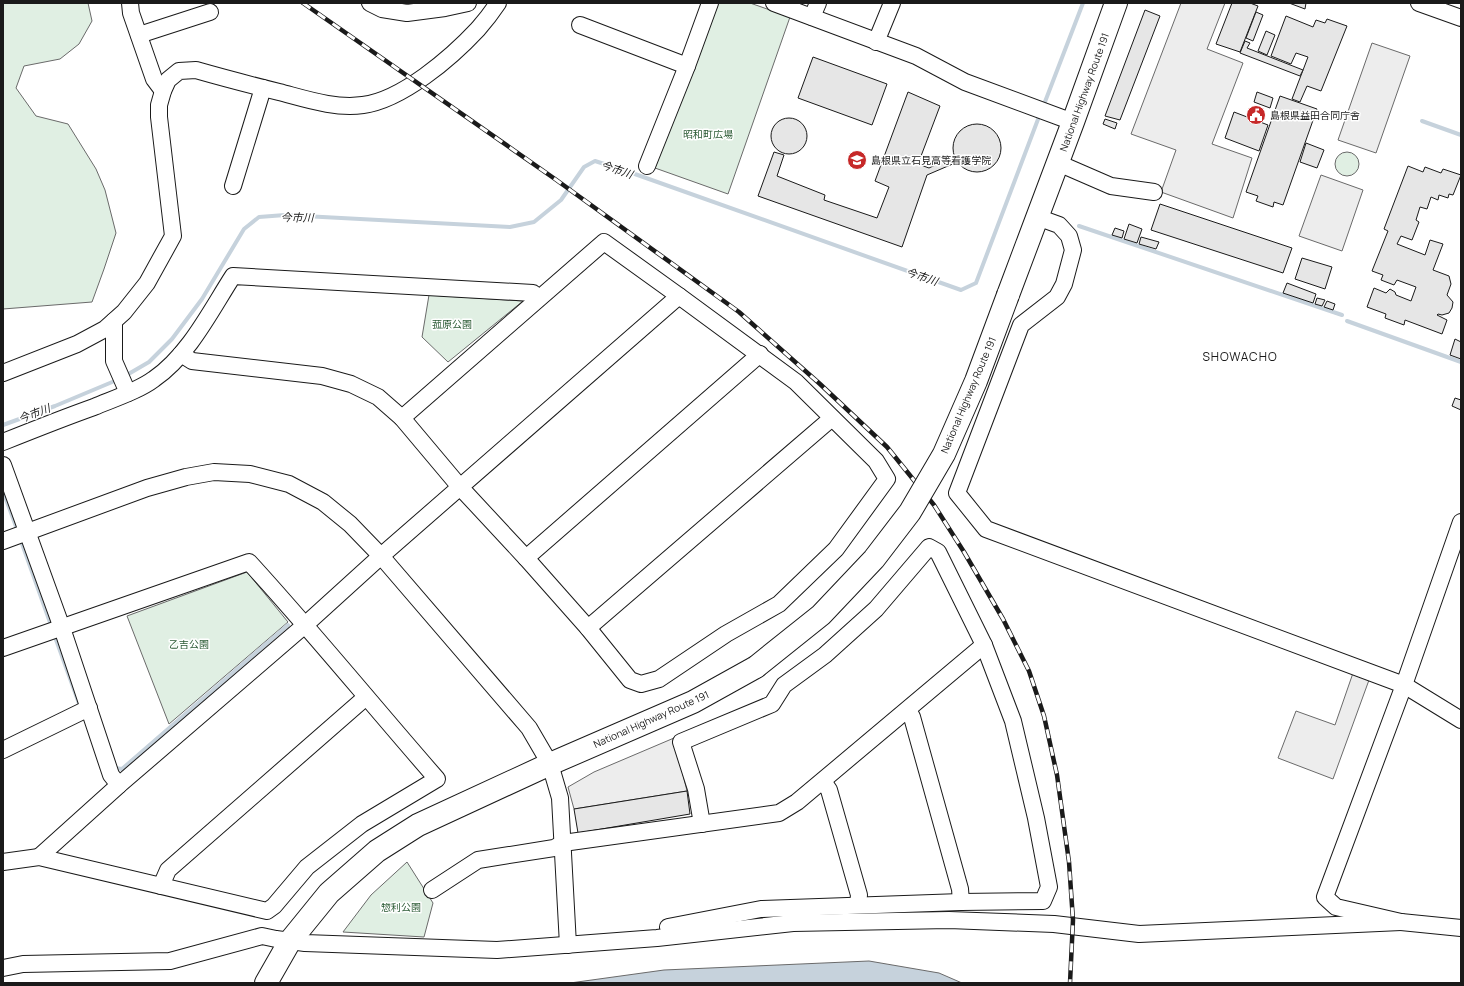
<svg xmlns="http://www.w3.org/2000/svg" width="1464" height="986" font-family="Manrope,'Noto Sans JP',sans-serif">
<style>
.green{fill:#e0efe3;stroke:#6a6a6a}
.parking{fill:#ededed;stroke:#6a6a6a}
.water{fill:#c6d2dc;stroke:#6a6a6a}
.lines{fill:none;stroke-linecap:round;stroke-linejoin:round}
.stream{stroke:#c6d2dc;stroke-width:4}
.building{fill:#e6e6e6;stroke:#1a1a1a}
.minor-casing{stroke:#1a1a1a;stroke-width:18}
.highway-casing{stroke:#1a1a1a;stroke-width:24}
.minor{stroke:#fff;stroke-width:16}
.highway{stroke:#fff;stroke-width:22}
.rail-casing{stroke:#1a1a1a;stroke-width:4.5}
.rail{stroke:#fff;stroke-width:3;stroke-dasharray:9;stroke-linecap:butt}
.highway-bridge-casing{stroke:#1a1a1a;stroke-width:24;stroke-linecap:butt}
.highway-bridge{stroke:#fff;stroke-width:22}
.labels{text-anchor:middle;dominant-baseline:central;stroke-width:3;stroke-linejoin:round;paint-order:stroke}
.street-label{font-size:10px;fill:#1a1a1a;stroke:#fff}
.poi-label{font-size:10px;fill:#1a1a1a;stroke:#fff;text-anchor:start}
.park-label{font-size:10px;fill:#2b5a34;stroke:#fff}
.water-label{font-size:11px;font-style:italic;fill:#1a1a1a;stroke:#fff}
.quarter-label{font-size:12px;letter-spacing:1px;fill:#1a1a1a;stroke:#fff}
</style>
<rect width="100%" height="100%" fill="#fff"/>
<g class="green">
<polygon points="3,3 88,3 92,21 79,44 60,59 24,66 16,88 36,116 68,124 96,169 105,190 116,233 104,269 92,302 3,309"/>
<polygon points="715,3 750,3 790,17 728,194 655,168"/>
<circle cx="1347" cy="164" r="12"/>
<polygon points="429,295 523,301 448,362 422,337"/>
<polygon points="247,572 288,622 169,724 127,616"/>
<polygon points="407,862 433,903 424,937 343,932 371,895"/>
</g>
<g class="parking">
<polygon points="1181,3 1225,3 1207,49 1243,63 1212,144 1252,158 1233,218 1161,192 1176,150 1131,134"/>
<polygon points="1372,43 1410,56 1376,153 1338,140"/>
<polygon points="1321,175 1363,190 1342,251 1299,236"/>
<polygon points="1353,673 1369,680 1333,779 1278,758 1296,711 1335,725"/>
<polygon points="674,738 687,791 574,809 568,787 594,772"/>
</g>
<polygon class="water" points="869,961 939,973 962,983 570,983 664,970"/>
<g class="lines">
<g class="stream">
<polyline points="1043,107 1083,3"/>
<polyline points="1422,121 1461,135"/>
<polyline points="1079,226 1342,315"/>
<polyline points="1347,321 1461,362"/>
<polyline points="125,376 149,362 172,339 202,299 244,229 259,217 285,215 510,227 534,222 561,200 584,167 595,161 632,173 961,290 976,283 1040,114"/>
<polyline points="3,425 55,406 117,380"/>
<polyline points="3,491 18,532"/>
<polyline points="20,538 52,628"/>
<polyline points="54,634 81,709"/>
<polyline points="115,768 122,769 288,625"/>
</g>
</g>
<g class="building">
<polygon points="1232,3 1250,3 1258,6 1240,52 1216,44"/>
<polygon points="1289,3 1306,3 1305,9"/>
<polygon points="1145,10 1160,16 1120,120 1105,116"/>
<polygon points="1256,12 1263,15 1253,41 1246,38"/>
<polygon points="1286,16 1313,27 1316,20 1325,23 1327,19 1347,26 1321,91 1307,86 1300,102 1292,99 1308,57 1296,53 1291,64 1271,56"/>
<polygon points="1266,31 1275,35 1267,55 1258,51"/>
<polygon points="1245,41 1250,43 1247,48 1303,70 1300,76 1240,53"/>
<polygon points="813,57 887,84 872,125 798,98"/>
<polygon points="908,92 940,106 918,164 929,168 952,157 955,163 927,175 902,247 758,196 774,152 784,155 777,176 825,195 824,200 877,218 889,187 875,181"/>
<polygon points="1257,92 1273,98 1270,108 1254,102"/>
<polygon points="1280,96 1317,109 1283,205 1274,202 1273,207 1256,201 1258,196 1246,192"/>
<polygon points="1234,112 1268,125 1259,151 1225,138"/>
<circle cx="789" cy="136" r="18"/>
<polygon points="1105,119 1117,123 1115,129 1103,124"/>
<circle cx="977" cy="148" r="24"/>
<polygon points="1306,143 1324,150 1317,168 1300,162"/>
<polygon points="1408,166 1423,172 1425,167 1441,173 1443,169 1461,175 1453,195 1449,194 1448,198 1439,195 1438,200 1431,197 1427,209 1420,207 1416,220 1419,222 1412,240 1401,236 1397,244 1425,255 1430,240 1443,244 1433,270 1449,276 1451,284 1447,295 1453,302 1452,308 1449,313 1442,315 1438,314 1437,315 1447,320 1442,334 1405,320 1404,325 1385,318 1386,314 1367,307 1374,288 1386,293 1390,289 1395,292 1396,295 1411,301 1416,287 1397,280 1394,285 1381,280 1383,275 1372,271 1388,231 1384,229"/>
<polygon points="1160,204 1292,248 1283,273 1151,230"/>
<polygon points="1129,224 1142,229 1137,243 1124,239"/>
<polygon points="1115,228 1124,231 1122,238 1112,235"/>
<polygon points="1141,237 1159,242 1156,249 1139,244"/>
<polygon points="1302,258 1332,267 1325,289 1295,279"/>
<polygon points="1287,283 1316,294 1313,303 1283,293"/>
<polygon points="1317,298 1325,300 1322,306 1315,304"/>
<polygon points="1327,301 1335,304 1333,310 1324,307"/>
<polygon points="1455,339 1461,342 1461,359 1450,355"/>
<polygon points="1455,398 1461,400 1461,410 1452,406"/>
<polygon points="687,791 690,814 578,833 574,809"/>
</g>
<g class="lines">
<g class="minor-casing">
<g id="minor">
<polyline points="130,3 131,13 154,79 163,91"/>
<polyline points="370,3 382,9 407,13 445,8 468,3"/>
<polyline points="774,3 916,56 965,82 1073,122"/>
<polyline points="1419,3 1461,18"/>
<polyline points="812,17 818,3"/>
<polyline points="580,25 687,66"/>
<polyline points="139,35 210,12"/>
<polyline points="876,42 892,3"/>
<polyline points="1058,163 1111,186 1154,192"/>
<polyline points="647,166 687,66 710,3"/>
<polyline points="233,186 263,88"/>
<polyline points="1037,217 1059,225 1069,236 1073,250 1064,284 1057,297 1021,325 957,493 986,529 1404,685 1461,720"/>
<polyline points="114,321 114,361 128,393"/>
<path d="M3,373L77,344L105,329L124,312L147,283L173,236L159,117V105L163,91L168,80L179,71L196,70C224,78 251,85 279,92C306,99 335,109 363,105C402,100 451,58 478,29C485,21 492,12 498,3"/>
<polyline points="402,418 604,242 679,296"/>
<path d="M3,442C33,430 63,418 94,407C113,399 138,391 154,379C189,355 211,310 233,276L533,293L538,298"/>
<polyline points="3,465 62,628 111,775 119,785"/>
<polyline points="1461,522 1404,685 1325,897 1336,907 1401,922 1461,928"/>
<polyline points="3,541 147,488 186,477 214,472 250,474 289,484 323,502 350,524 381,556 529,728 550,764 560,798 568,945"/>
<polyline points="526,558 760,354"/>
<polyline points="588,628 832,418"/>
<path d="M3,648L249,562C314,633 374,707 437,779L362,824L307,867L274,906L267,911L39,857L3,862"/>
<polyline points="908,710 912,717 960,889 961,902"/>
<polyline points="3,750 89,708"/>
<polyline points="823,781 829,790 859,895 858,905"/>
<polyline points="39,857 119,785 305,625 381,556 679,296 796,382 876,461 887,479 836,549 779,604 726,634 659,679 641,684 630,680 588,628 526,558 460,487 402,418 378,397 351,384 322,376 192,361 181,354"/>
<polyline points="161,886 168,870 366,697"/>
<polyline points="432,890 478,860 554,848 563,843 779,813 797,802 984,645"/>
<polyline points="668,927 761,909 961,902 1043,901 1049,887 1036,818 1013,721 984,645 938,552 929,547 876,609 825,655 784,685 772,704 681,742 696,789 702,824"/>
<polyline points="3,968 23,964 170,961 262,936 276,939 305,943 497,950 657,938 793,923 949,920 1054,924 1139,934 1401,922"/>
</g>
</g>
<g class="highway-casing">
<g id="highway">
<polyline points="1008,295 1073,122 1116,3"/>
<polyline points="266,983 290,941 329,893 377,851 418,825 550,764 693,702 756,667"/>
</g>
</g>
<use href="#minor" class="minor"/>
<use href="#highway" class="highway"/>
<g class="rail-casing">
<polyline id="rail" points="303,3 555,179 739,312 820,384 887,447 934,505 964,552 1003,619 1029,671 1044,716 1057,775 1069,862 1073,920 1070,983"/>
</g>
<use href="#rail" class="rail"/>
<g class="highway-bridge-casing">
<polyline id="highway-bridge" points="756,667 821,615 874,559 910,512 944,454 976,381 1008,295"/>
</g>
<use href="#highway-bridge" class="highway-bridge"/>
</g>
<defs>
<g id="civic-disc" transform="scale(1)"><circle r="9.5" fill="#c62828" stroke="#fff"/><path d="M-.6-6.5H3V-4.5H.6V-3L4-1V1h2V6H-6V1h2V-1L-.6-3ZM-1.2 2.5V6h2.4V2.5Z" fill="#fff"/></g>
<g id="school-disc" transform="scale(1)"><circle r="9.5" fill="#c62828" stroke="#fff"/><path d="M0-5L7-2L0 1L-7-2ZM-4 1L0 2.5L4 1V4Q0 6-4 4Z" fill="#fff"/></g>
</defs>
<g fill-rule="evenodd">
<use href="#civic-disc" x="1256" y="115"/>
<use href="#school-disc" x="857" y="160"/>
</g>
<g class="labels">
<g class="street-label">
<text transform="translate(1084 92) rotate(-70)">National Highway Route 191</text>
<text transform="translate(968 395) rotate(-67)">National Highway Route 191</text>
<text transform="translate(651 719) rotate(-24)">National Highway Route 191</text>
</g>
<g class="poi-label">
<text x="1270" y="115">島根県益田合同庁舎</text>
<text x="871" y="160">島根県立石見高等看護学院</text>
</g>
<g class="park-label">
<text x="708" y="134">昭和町広場</text>
<text x="452" y="324">菰原公園</text>
<text x="189" y="644">乙吉公園</text>
<text x="401" y="907">惣利公園</text>
</g>
<g class="water-label">
<text transform="translate(617 169) rotate(19)">今市川</text>
<text transform="translate(297 217) rotate(1)">今市川</text>
<text transform="translate(922 276) rotate(19)">今市川</text>
<text transform="translate(34 413) rotate(-21)">今市川</text>
</g>
<g class="quarter-label">
<text x="1240" y="356">SHOWACHO</text>
</g>
</g>
<rect width="1464" height="986" fill="none" stroke="#1a1a1a" stroke-width="8"/>
</svg>
